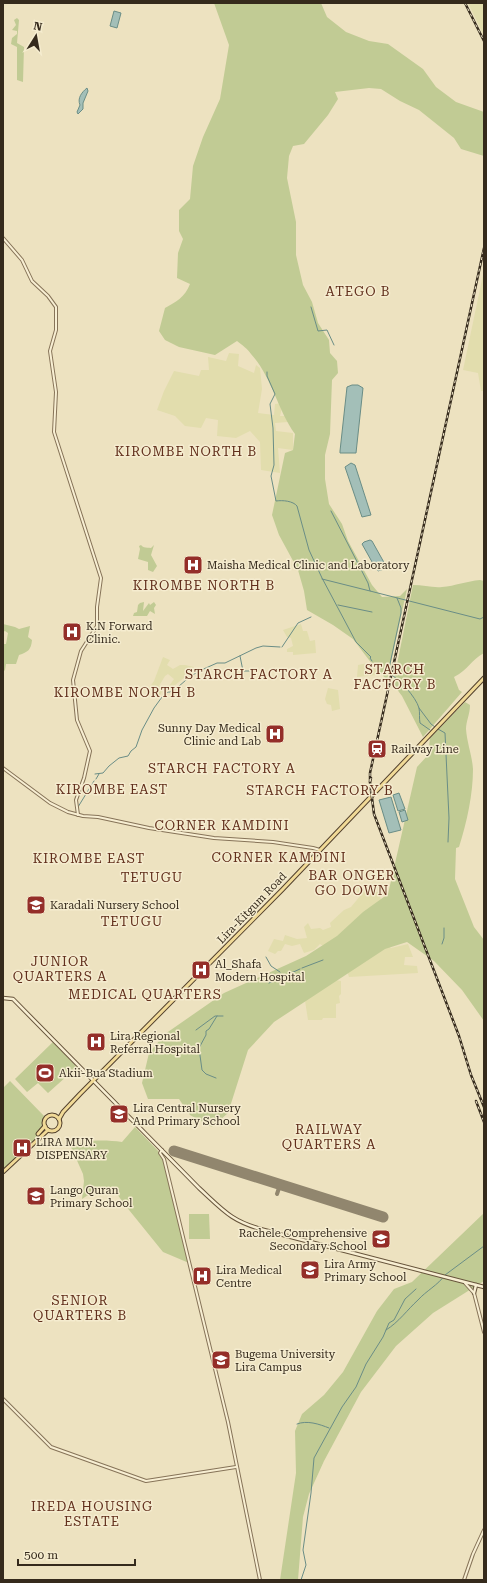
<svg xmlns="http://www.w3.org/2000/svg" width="487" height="1583" font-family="'Roboto Serif',serif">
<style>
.farmland{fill:#e2ddad}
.green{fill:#c1cb94}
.water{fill:#a3bfb8;stroke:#6a8d86}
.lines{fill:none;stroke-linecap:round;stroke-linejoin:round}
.stream{stroke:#6a8d86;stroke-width:1}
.taxiway{stroke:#91866e;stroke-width:4}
.runway{stroke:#91866e;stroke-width:11}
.tertiary-casing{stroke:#867358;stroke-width:4}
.secondary-casing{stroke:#67543b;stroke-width:4.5}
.primary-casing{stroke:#53412d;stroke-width:5}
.tertiary{stroke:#f8efd3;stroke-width:2}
.secondary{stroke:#f8efd3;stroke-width:2.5}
.primary{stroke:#f1da97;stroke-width:3}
.rail-casing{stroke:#352a1c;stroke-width:2.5}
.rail{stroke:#f5eccf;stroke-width:1;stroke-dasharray:3;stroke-linecap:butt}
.labels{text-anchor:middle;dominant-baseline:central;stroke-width:3;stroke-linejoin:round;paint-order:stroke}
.poi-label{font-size:11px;fill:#352a1c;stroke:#f5eccf;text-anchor:start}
.street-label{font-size:11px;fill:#352a1c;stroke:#f5eccf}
.quarter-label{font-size:13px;letter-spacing:1px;fill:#612f1c;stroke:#f5eccf}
</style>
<rect width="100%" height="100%" fill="#ede2c0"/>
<g class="farmland">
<polygon points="468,3 484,3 484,36"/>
<polygon points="484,270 484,391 481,391 478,373 463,370"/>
<polygon points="229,353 239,354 238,366 254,373 256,365 260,368 262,389 258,413 274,415 275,404 283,403 280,416 286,416 288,422 275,423 276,431 293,433 293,450 278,448 280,473 261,470 260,442 250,431 236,438 217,436 218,420 206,418 201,428 185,426 175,416 157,410 164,391 174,371 199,376 201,370 209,370 208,357 226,361"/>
<polygon points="301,624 303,631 307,631 310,641 315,640 316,653 293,655 293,652 287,652 287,649 293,646 291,638 287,637 283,630"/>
<polygon points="163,657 170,660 167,665 173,669 180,665 185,665 194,667 185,677 169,690 167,689 174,679 168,674 165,676 159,686 163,690 160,695 156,695 156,690 149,688 154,681"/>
<polygon points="368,663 375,668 377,675 357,677 358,665"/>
<polygon points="328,688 338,690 340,709 332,711 331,705 327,704 325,699"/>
<polygon points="359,886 379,893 381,900 332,951 320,944 314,950 304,953 300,944 292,946 285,944 281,951 278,951 275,954 268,951 274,939 283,941 285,935 297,939 307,938 304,927 308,923 311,929 320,928 323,930 331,927 330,923 344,910 351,907 361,895 357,892"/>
<polygon points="385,943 391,948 408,944 413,957 405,957 404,965 417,966 418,973 349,977 345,965"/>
<polygon points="335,980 341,981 341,994 339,996 340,1003 336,1004 336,1018 323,1018 322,1020 308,1020 304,994"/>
</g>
<g class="green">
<path d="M214,3H321L327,17L346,32L369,41L388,44L423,69L436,87L456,102L484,112V156L461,149L454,138L419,110L400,101L381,89L369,88L335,92L338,99L328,115L304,144L293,146L289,156L287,178L296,222V255L303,285L312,302L318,323L329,340L330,353L337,361L338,373L332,380L330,434L325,455V479L329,504L342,524L348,541L372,585L382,597L400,596L407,589L387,680L369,660L353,639L333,625L307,610L304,591L298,570L279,535L272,515L285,453L293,450L295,434C277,409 272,377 251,354C248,349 242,345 237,341L215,355L179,347L165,340L159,331L165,308C176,302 185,297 190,284L177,278L178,253L183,239L179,231V210L190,199L193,166L203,137L220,99L229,45Z"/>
<polygon points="17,18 19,20 17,43 24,47 23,82 17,80 17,47 11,44 12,38 17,34 17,31 12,30 16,25 14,20"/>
<path d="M141,545C144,549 147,547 151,548L154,545L151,555L157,566L153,572L148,570V562L138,559L140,549L139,546Z"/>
<path d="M480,580L484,581V653C471,660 468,670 454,677L459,690L462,692L423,737L402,696L393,684L413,585C423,585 433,588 442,587C455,586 467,581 480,580Z"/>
<polygon points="144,602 143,611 149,603 150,605 154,602 156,605 154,608 155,614 150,611 147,616 133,616 134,613 137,612 138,605 140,603"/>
<path d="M3,624L15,627L19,629L30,626L28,637L32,640C31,650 28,652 19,655L16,664H6L5,670L3,672V644H6L8,633L5,631L3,632Z"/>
<path d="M465,702L470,705C470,714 466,721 466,729C467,743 472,755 473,769C473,794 467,822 459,847L456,848L455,879L474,927L484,940V1021L462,990L434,961L407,942L385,949L274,1022L248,1050L228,1113L212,1127L190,1115L179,1099H148L142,1083L149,1053L165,1034L224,993L306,956L337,936L363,912L388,894L417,767L428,755L430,738Z"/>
<polygon points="53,1042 77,1067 48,1093 38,1083 27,1092 15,1079"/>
<polygon points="10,1081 45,1117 44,1122 46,1128 3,1172 3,1088"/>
<path d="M135,1127L162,1155L189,1263L163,1252L125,1205L112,1187H100L82,1199L84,1181L83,1174L71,1147C86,1139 105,1140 122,1142Z"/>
<polygon points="484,1213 484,1281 433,1313 396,1346 361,1392 324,1461 309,1494 303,1517 298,1580 280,1580 296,1473 295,1431 302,1414 324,1395 343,1372 377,1311 394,1289 412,1282"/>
<polygon points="189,1214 209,1214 210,1239 189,1239"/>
</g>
<g class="water">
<polygon points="114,11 121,13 117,28 110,26"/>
<path d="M87,88L88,91L83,103V109L78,114L77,112L80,105C77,98 82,92 87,88Z"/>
<polygon points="352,385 358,385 363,388 356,453 340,453 340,451 347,387"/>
<polygon points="351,463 355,465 371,515 362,517 345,467"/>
<polygon points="370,540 372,541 386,566 384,569 378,571 376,569 362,544 364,542"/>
<polygon points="399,793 405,809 398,811 393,795"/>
<polygon points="391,797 401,830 389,833 379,800"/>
<polygon points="405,810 408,820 402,822 399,812"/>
</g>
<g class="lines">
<g class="stream">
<polyline points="311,307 318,331 327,330 334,345"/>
<path d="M267,372V376L275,394L270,404L273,428L274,465L271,476L276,501C283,500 293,501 297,506L309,550L322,578L356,642L371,657L370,658L372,661"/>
<polyline points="331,511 368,583 370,591 480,619 484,617"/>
<polyline points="322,579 370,591"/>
<path d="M397,598L401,608V613L388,673C398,677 416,697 419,708C420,713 419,718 420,723L430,730"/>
<polyline points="338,605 372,612"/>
<polyline points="282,647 298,623 311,617"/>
<polyline points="240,656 243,671 249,671"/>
<polyline points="419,708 431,724 435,727"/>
<polyline points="438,729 445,733 449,818 448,842"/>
<polyline points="95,774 103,773 109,766 119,758 128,756 131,751 136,747 142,730 154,708 162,697 168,692 170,692 178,687 186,680 197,672 217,663 225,663 256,648 263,646 280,647"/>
<polyline points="96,779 99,774"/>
<polyline points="78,807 94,781"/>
<polyline points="442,944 444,938 444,928"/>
<polyline points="266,957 271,966 280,972"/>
<polyline points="302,968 323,960"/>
<polyline points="269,983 300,969"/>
<polyline points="196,1030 215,1016 223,1016"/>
<polyline points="216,1078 206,1074 202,1070 199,1048 206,1035 206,1031 209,1029 217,1016"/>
<path d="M386,1330C399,1322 407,1310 418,1300C426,1291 438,1285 445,1275L484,1246"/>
<path d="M297,1424C307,1420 319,1424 329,1428"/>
<polyline points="301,1580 306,1565 303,1550 311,1493 314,1458 342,1407 356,1387 366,1364 383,1337 389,1323 394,1320 405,1299 416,1289"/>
</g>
<polyline class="taxiway" points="277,1194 280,1185"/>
<polyline class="runway" points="174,1151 383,1217"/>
<g class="tertiary-casing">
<g id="tertiary">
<polyline points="3,238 22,260 32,281 48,296 56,307 56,330 50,351 56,392 54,432 101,578 97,607 97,626 81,651 73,680 77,720 90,751 84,778 76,800 78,815"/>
<polyline points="3,768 50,803 68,812 83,816 98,817 149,828 214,838 273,842 313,848 320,850"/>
<polyline points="162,1150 160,1153 164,1159 228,1422 260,1580"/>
<polyline points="465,1283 474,1293 484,1332"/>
<polyline points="3,1399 51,1447 146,1481 236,1467"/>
<polyline points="464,1580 473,1554 484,1530"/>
</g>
</g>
<g class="secondary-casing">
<g id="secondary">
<path d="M3,998L13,999L199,1188C224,1211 231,1221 264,1230L484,1287"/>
<polyline points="474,1293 476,1285"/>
</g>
</g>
<g class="primary-casing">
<g id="primary">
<circle cx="52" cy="1123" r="8"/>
<polyline points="59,1119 63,1112 80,1094 282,890 484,678"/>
<polyline points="38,1134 45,1126"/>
<polyline points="3,1172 48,1130"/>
</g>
</g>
<use href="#tertiary" class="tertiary"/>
<use href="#secondary" class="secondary"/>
<use href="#primary" class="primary"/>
<g class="rail-casing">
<g id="rail">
<polyline points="465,3 484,41"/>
<polyline points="371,778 370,782 374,814 459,1036 471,1075 484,1107"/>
<polyline points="370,782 370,773 375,750 484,248"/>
<polyline points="476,1101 484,1122"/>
</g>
</g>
<use href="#rail" class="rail"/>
</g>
<defs>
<g id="hospital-square" transform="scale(1)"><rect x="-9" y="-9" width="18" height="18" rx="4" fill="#942e29" stroke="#f5eccf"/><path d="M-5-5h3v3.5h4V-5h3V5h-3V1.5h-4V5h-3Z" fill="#fff"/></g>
<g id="station-square" transform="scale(1)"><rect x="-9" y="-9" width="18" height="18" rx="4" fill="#942e29" stroke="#f5eccf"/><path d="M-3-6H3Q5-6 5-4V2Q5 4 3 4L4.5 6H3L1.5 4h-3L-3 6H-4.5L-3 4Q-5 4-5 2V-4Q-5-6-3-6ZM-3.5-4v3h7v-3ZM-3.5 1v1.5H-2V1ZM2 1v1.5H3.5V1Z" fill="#fff"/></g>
<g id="school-square" transform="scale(1)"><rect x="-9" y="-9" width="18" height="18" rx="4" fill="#942e29" stroke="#f5eccf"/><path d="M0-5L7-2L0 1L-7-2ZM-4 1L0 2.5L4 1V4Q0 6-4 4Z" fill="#fff"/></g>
<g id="stadium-square" transform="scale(1)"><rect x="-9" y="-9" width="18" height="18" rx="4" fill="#942e29" stroke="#f5eccf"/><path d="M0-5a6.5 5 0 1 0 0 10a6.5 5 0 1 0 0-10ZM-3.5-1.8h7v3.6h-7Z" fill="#fff"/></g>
<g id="university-square" transform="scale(1)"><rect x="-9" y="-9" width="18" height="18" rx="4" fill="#942e29" stroke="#f5eccf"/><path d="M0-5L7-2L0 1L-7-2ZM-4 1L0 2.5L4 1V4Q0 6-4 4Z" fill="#fff"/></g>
</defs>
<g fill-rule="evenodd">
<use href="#hospital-square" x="193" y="565"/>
<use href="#hospital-square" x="72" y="632"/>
<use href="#hospital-square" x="275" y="734"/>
<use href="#station-square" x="377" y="749"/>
<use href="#school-square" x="36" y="905"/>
<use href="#hospital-square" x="201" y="970"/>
<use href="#hospital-square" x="96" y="1042"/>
<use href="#stadium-square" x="45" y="1073"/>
<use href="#school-square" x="119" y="1114"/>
<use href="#hospital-square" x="22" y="1148"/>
<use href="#school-square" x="36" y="1196"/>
<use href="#school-square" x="381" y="1239"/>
<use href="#school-square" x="310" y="1270"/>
<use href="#hospital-square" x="202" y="1276"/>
<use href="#university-square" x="221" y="1360"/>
</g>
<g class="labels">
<g class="poi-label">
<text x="207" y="565">Maisha Medical Clinic and Laboratory</text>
<text x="86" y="626">K.N Forward<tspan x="86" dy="13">Clinic.</tspan></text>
<text x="261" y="728" text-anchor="end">Sunny Day Medical<tspan x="261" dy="13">Clinic and Lab</tspan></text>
<text x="391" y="749">Railway Line</text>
<text x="50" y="905">Karadali Nursery School</text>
<text x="215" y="964">Al_Shafa<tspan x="215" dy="13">Modern Hospital</tspan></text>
<text x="110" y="1036">Lira Regional<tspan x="110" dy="13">Referral Hospital</tspan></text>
<text x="59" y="1073">Akii-Bua Stadium</text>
<text x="133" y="1108">Lira Central Nursery<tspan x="133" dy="13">And Primary School</tspan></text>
<text x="36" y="1142">LIRA MUN.<tspan x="36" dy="13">DISPENSARY</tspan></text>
<text x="50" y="1190">Lango Quran<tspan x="50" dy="13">Primary School</tspan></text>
<text x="367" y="1233" text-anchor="end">Rachele Comprehensive<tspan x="367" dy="13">Secondary School</tspan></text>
<text x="324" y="1264">Lira Army<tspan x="324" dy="13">Primary School</tspan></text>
<text x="216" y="1270">Lira Medical<tspan x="216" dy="13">Centre</tspan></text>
<text x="235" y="1354">Bugema University<tspan x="235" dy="13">Lira Campus</tspan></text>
</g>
<g class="street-label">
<text transform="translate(252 908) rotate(-46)">Lira-Kitgum Road</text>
</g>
<g class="quarter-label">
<text x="358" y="291">ATEGO B</text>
<text x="186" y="451">KIROMBE NORTH B</text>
<text x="204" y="585">KIROMBE NORTH B</text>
<text x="395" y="669">STARCH<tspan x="395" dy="15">FACTORY B</tspan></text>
<text x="259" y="674">STARCH FACTORY A</text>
<text x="125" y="692">KIROMBE NORTH B</text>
<text x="222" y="768">STARCH FACTORY A</text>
<text x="112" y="789">KIROMBE EAST</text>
<text x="320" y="790">STARCH FACTORY B</text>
<text x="222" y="825">CORNER KAMDINI</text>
<text x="279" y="857">CORNER KAMDINI</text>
<text x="89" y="858">KIROMBE EAST</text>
<text x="352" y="875">BAR ONGER<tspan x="352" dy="15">GO DOWN</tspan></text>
<text x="152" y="877">TETUGU</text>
<text x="132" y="921">TETUGU</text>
<text x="60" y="961">JUNIOR<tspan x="60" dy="15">QUARTERS A</tspan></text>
<text x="145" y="994">MEDICAL QUARTERS</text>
<text x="329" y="1129">RAILWAY<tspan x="329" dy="15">QUARTERS A</tspan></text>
<text x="80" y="1300">SENIOR<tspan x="80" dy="15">QUARTERS B</tspan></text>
<text x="92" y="1506">IREDA HOUSING<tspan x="92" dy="15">ESTATE</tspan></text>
</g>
</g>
<rect width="487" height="1583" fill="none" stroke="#352a1c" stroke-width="8"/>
<g transform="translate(36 36) rotate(11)" stroke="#f5eccf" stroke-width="3" paint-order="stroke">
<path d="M0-3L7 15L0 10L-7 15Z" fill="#352a1c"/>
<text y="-6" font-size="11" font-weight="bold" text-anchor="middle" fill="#352a1c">N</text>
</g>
<path d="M18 1559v6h117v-6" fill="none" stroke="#352a1c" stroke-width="2"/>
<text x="24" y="1559" font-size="12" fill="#352a1c" stroke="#f5eccf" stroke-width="3" paint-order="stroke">500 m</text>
</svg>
